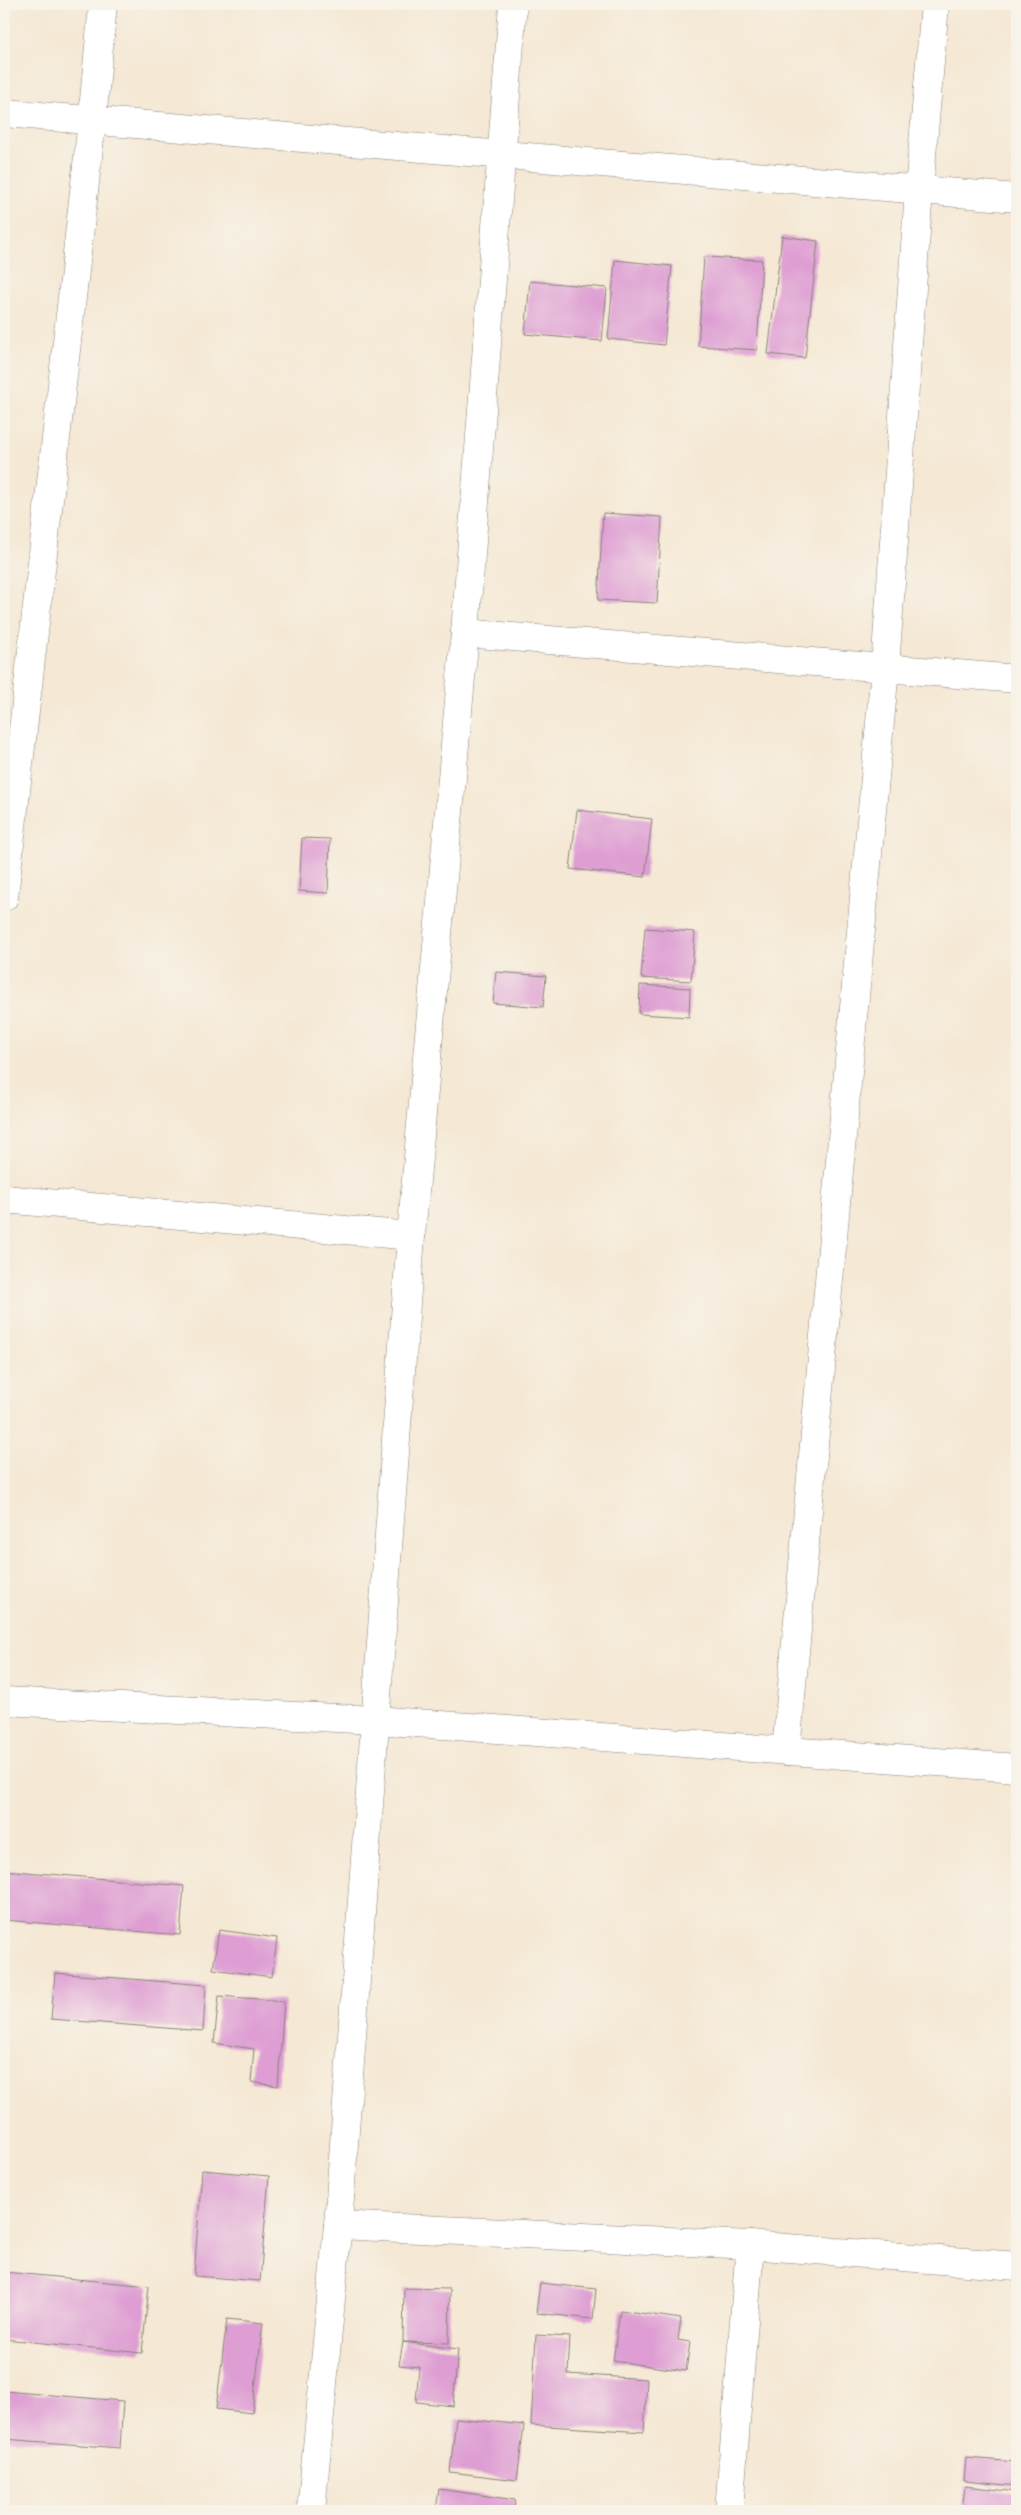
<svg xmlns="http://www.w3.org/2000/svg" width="1021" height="2515" font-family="Mynerve,sans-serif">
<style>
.building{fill:#de9ed3}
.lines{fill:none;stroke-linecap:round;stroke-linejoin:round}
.street-casing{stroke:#888278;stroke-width:29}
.street{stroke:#fff;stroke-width:28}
</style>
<rect width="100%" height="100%" fill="#f7f3e8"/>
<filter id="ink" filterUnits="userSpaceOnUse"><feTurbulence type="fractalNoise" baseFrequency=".02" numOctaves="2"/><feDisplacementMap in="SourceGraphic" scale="10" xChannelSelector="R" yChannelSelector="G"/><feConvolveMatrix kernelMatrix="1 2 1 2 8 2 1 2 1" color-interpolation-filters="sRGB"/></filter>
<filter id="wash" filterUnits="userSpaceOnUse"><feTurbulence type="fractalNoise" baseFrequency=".0096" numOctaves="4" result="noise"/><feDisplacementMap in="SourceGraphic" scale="20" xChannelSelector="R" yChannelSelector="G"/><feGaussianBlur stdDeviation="1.12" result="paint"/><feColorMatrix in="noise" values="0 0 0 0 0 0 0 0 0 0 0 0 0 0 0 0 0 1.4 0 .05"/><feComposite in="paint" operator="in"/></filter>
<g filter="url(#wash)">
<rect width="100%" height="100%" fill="#f5e8d4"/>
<g id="blocks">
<g class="building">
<polygon points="782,236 818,241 805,358 768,354"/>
<polygon points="704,257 762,260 757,350 698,346"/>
<polygon points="615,260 672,266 664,345 608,339"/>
<polygon points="530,281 607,288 602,341 525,334"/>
<polygon points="603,513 662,517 657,603 598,600"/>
<polygon points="577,810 652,819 645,877 570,869"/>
<polygon points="302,838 330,839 328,893 299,891"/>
<polygon points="645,928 695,932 691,981 641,978"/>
<polygon points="496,972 546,976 543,1007 493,1003"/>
<polygon points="640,985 690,988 689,1017 639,1014"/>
<polygon points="4,1870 184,1886 180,1935 4,1920"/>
<polygon points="219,1930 277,1938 272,1977 213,1969"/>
<polygon points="55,1973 206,1985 203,2031 51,2019"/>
<polygon points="219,1996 284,2001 278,2086 251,2082 254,2049 214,2043"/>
<polygon points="202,2170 269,2176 260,2281 194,2276"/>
<polygon points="4,2272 149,2286 142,2353 4,2339"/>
<polygon points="540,2283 596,2289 593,2319 536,2313"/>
<polygon points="404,2288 450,2289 449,2343 403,2342"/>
<polygon points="620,2310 681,2319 678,2340 690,2342 686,2371 613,2361"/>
<polygon points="227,2319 263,2323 252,2413 216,2409"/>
<polygon points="536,2335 570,2337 568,2374 647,2379 644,2432 531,2425"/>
<polygon points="403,2342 458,2349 453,2406 416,2402 419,2367 399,2365"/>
<polygon points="4,2391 123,2401 120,2448 4,2439"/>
<polygon points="456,2418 524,2425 517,2480 450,2472"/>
<polygon points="966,2458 1017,2462 1017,2486 964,2481"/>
<polygon points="965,2486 1017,2492 1017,2511 962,2511"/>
<polygon points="439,2489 515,2500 514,2511 436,2511"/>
</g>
</g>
</g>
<g filter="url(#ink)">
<use href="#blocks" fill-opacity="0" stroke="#888278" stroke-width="1"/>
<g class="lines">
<g class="street-casing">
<g id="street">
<polyline points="4,113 1017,198"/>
<polyline points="465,633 1017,679"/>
<polyline points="4,897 92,121 103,4"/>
<polyline points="4,1199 411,1236"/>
<polyline points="4,1701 375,1720 1017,1768"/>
<polyline points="786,1751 885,668 919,190 935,4"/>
<polyline points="338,2225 750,2245 1017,2266"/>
<polyline points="311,2511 338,2225 411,1236 465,633 513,4"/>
<polyline points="729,2511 750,2245"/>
</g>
</g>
<use href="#street" class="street"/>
</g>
</g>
<rect width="1021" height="2515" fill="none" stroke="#f7f3e8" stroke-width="20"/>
</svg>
